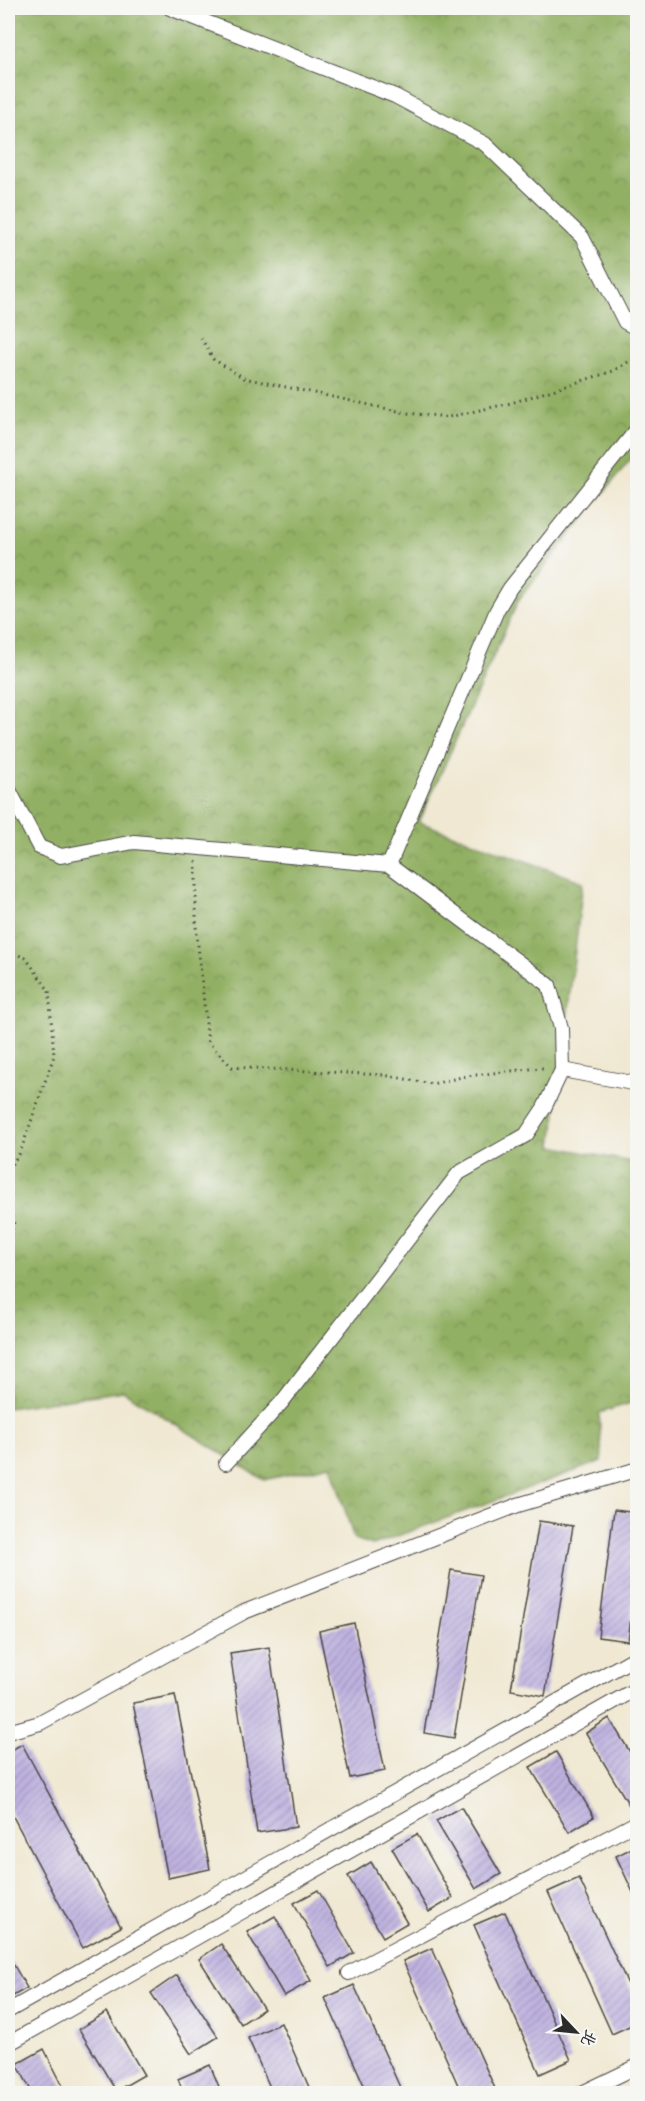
<svg xmlns="http://www.w3.org/2000/svg" width="645" height="2101" font-family="Mynerve,'LXGW WenKai TC',sans-serif">
<style>
.forest{fill:url(#forest-crowns);stroke:#5e6e47;stroke-width:1.5}
.building{fill:url(#building-hatch)}
.lines{fill:none;stroke-linecap:round;stroke-linejoin:round}
.minor-casing{stroke:#494744;stroke-width:16}
.path{stroke:#494744;stroke-width:3;stroke-dasharray:1.5 4.5;stroke-linecap:butt}
.minor{stroke:#fff;stroke-width:14}
</style>
<defs>
<pattern id="forest-crowns" width="20" height="18" patternUnits="userSpaceOnUse" patternTransform="scale(1.5)"><rect width="20" height="18" fill="#92b063"/><path d="M2 6a3 3 0 1 1 6 0M12 15a3 3 0 1 1 6 0" fill="none" stroke="#778f52"/></pattern>
<pattern id="building-hatch" width="6" height="6" patternUnits="userSpaceOnUse" patternTransform="scale(1.5)"><rect width="6" height="6" fill="#c0b3e1"/><path d="M-1 1l2-2M0 6l6-6M5 7l2-2" fill="none" stroke="#9c92b7"/></pattern>
</defs>
<rect width="100%" height="100%" fill="#f6f6f2"/>
<filter id="ink" filterUnits="userSpaceOnUse"><feTurbulence type="fractalNoise" baseFrequency=".0167" numOctaves="2"/><feDisplacementMap in="SourceGraphic" scale="12" xChannelSelector="R" yChannelSelector="G"/><feConvolveMatrix kernelMatrix="1 2 1 2 8 2 1 2 1" color-interpolation-filters="sRGB"/></filter>
<filter id="wash" filterUnits="userSpaceOnUse"><feTurbulence type="fractalNoise" baseFrequency=".008" numOctaves="4" result="noise"/><feDisplacementMap in="SourceGraphic" scale="24" xChannelSelector="R" yChannelSelector="G"/><feGaussianBlur stdDeviation="1.35" result="paint"/><feColorMatrix in="noise" values="0 0 0 0 0 0 0 0 0 0 0 0 0 0 0 0 0 1.4 0 .05"/><feComposite in="paint" operator="in"/></filter>
<g filter="url(#wash)">
<rect width="100%" height="100%" fill="#f0e8d2"/>
<polygon class="forest" points="8,8 633,8 638,10 637,451 519,599 419,822 583,882 552,1146 637,1163 637,1401 599,1413 602,1461 373,1545 354,1539 331,1465 264,1480 123,1391 8,1408"/>
<g id="blocks">
<g class="building">
<polygon points="614,1510 638,1513 638,1563 628,1641 598,1637"/>
<polygon points="539,1521 573,1526 545,1696 511,1690"/>
<polygon points="451,1570 481,1575 454,1738 424,1733"/>
<polygon points="354,1623 385,1771 350,1778 319,1631"/>
<polygon points="269,1647 296,1827 257,1833 230,1653"/>
<polygon points="175,1695 210,1869 168,1878 133,1703"/>
<polygon points="609,1718 638,1765 638,1800 629,1805 586,1733"/>
<polygon points="22,1744 121,1927 83,1948 8,1807 8,1752"/>
<polygon points="556,1752 594,1817 569,1832 530,1767"/>
<polygon points="461,1807 501,1874 476,1889 436,1821"/>
<polygon points="417,1834 453,1898 429,1912 392,1848"/>
<polygon points="638,1845 638,1903 616,1856"/>
<polygon points="371,1862 407,1923 383,1937 348,1876"/>
<polygon points="579,1878 638,2006 638,2022 612,2034 548,1892"/>
<polygon points="318,1890 354,1953 330,1967 294,1903"/>
<polygon points="505,1912 571,2060 540,2074 474,1925"/>
<polygon points="275,1916 311,1981 284,1996 247,1932"/>
<polygon points="221,1944 264,2009 241,2024 199,1959"/>
<polygon points="432,1948 497,2093 495,2094 462,2094 403,1961"/>
<polygon points="8,1955 27,1988 8,1999"/>
<polygon points="177,1975 218,2037 191,2054 151,1993"/>
<polygon points="354,1985 403,2094 368,2094 325,1998"/>
<polygon points="107,2012 144,2075 116,2091 79,2029"/>
<polygon points="281,2023 312,2094 273,2094 248,2038"/>
<polygon points="44,2049 67,2094 33,2094 17,2064"/>
<polygon points="210,2065 222,2094 184,2094 178,2079"/>
</g>
</g>
</g>
<g filter="url(#ink)">
<use href="#blocks" fill-opacity="0" stroke="#494744" stroke-width="1.5"/>
<g class="lines">
<g class="minor-casing">
<g id="minor">
<polyline points="170,8 395,96 485,144 582,237 625,322 638,329"/>
<polyline points="8,788 39,847 61,856 134,842 389,865"/>
<polyline points="562,1070 638,1084"/>
<polyline points="226,1463 282,1402 459,1173 526,1135 544,1108 562,1070 561,1028 549,985 389,865 497,610 510,588 638,428"/>
<polyline points="8,1732 40,1723 244,1612 518,1505 638,1469"/>
<polyline points="349,1973 638,1822"/>
<polyline points="8,2011 638,1656"/>
<polyline points="8,2044 638,1688"/>
<polyline points="580,2094 638,2066"/>
</g>
</g>
<g class="path">
<polyline points="201,338 213,359 244,378 407,413 449,417 511,403 613,371 638,356"/>
<polyline points="196,861 196,926 208,1042 232,1067 384,1075 432,1084 466,1076 539,1068 547,1068"/>
<polyline points="8,951 26,958 49,991 54,1056 20,1153 8,1169"/>
<polyline points="8,1199 14,1222 8,1244"/>
</g>
<use href="#minor" class="minor"/>
</g>
</g>
<rect width="645" height="2101" fill="none" stroke="#f6f6f2" stroke-width="30"/>
<g transform="translate(576 2032) rotate(116)" stroke="#f6f6f2" stroke-width="4.5" paint-order="stroke">
<path d="M0-4.5L10 22L0 15L-10 22Z" fill="#2b2b2b"/>
<text y="-9" font-size="16" font-weight="bold" text-anchor="middle" fill="#2b2b2b">北</text>
</g>
</svg>
